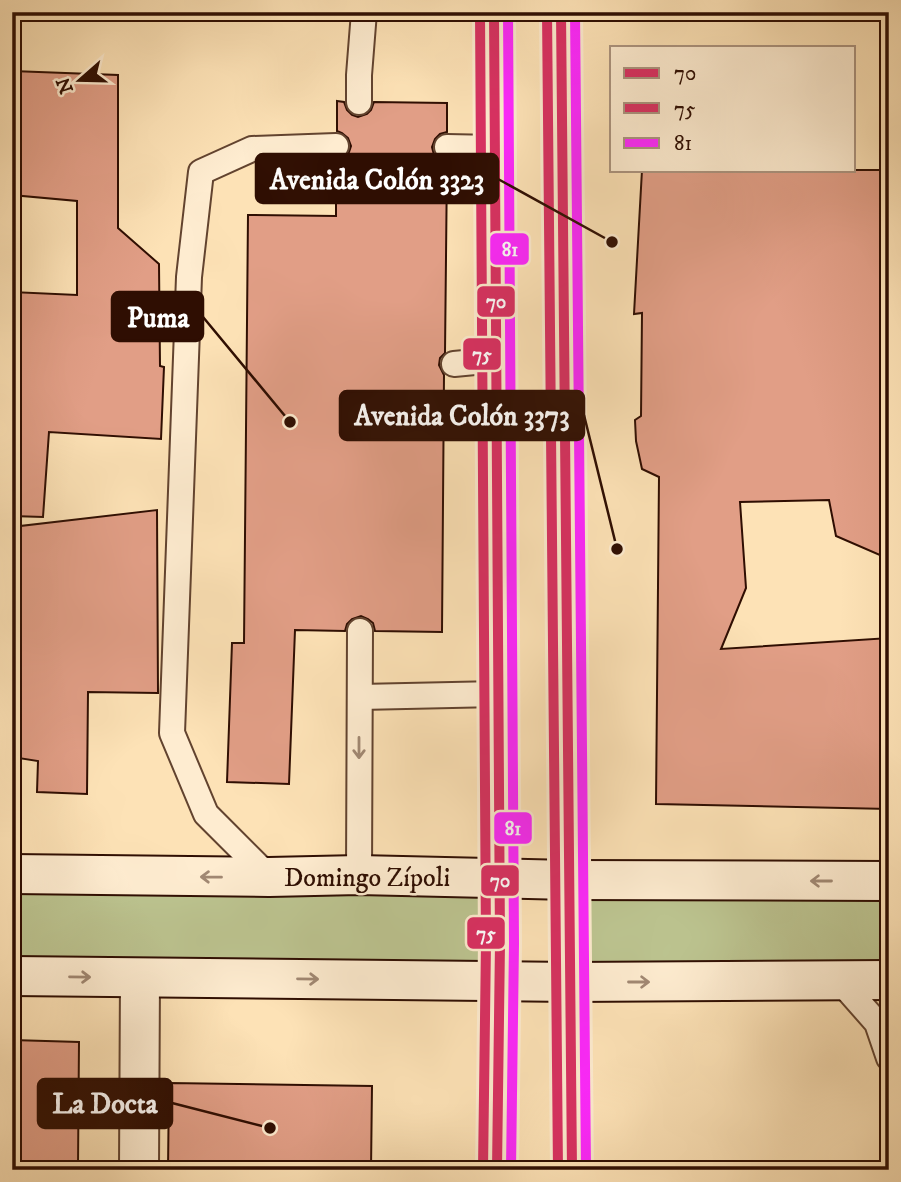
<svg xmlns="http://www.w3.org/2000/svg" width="901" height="1182" font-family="'IM FELL DW Pica',serif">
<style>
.green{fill:#bcc490;stroke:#766949;stroke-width:2}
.building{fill:#e19e86;stroke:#2f0e02;stroke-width:2}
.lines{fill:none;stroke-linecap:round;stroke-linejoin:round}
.service-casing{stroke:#62432f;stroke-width:28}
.minor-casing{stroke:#62432f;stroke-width:42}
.secondary-casing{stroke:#2f0e02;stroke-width:42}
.primary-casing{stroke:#2f0e02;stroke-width:42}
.service{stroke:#feecd0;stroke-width:24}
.minor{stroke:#feecd0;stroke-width:38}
.secondary{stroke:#feecd0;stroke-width:38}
.primary{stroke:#fde2b6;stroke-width:38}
.bus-1-casing{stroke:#feecd0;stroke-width:16}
.bus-2-casing{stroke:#feecd0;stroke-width:16}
.bus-3-casing{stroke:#feecd0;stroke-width:16}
.bus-1{stroke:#d93062;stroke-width:10}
.bus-2{stroke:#d93062;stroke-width:10}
.bus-3{stroke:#fe27ff;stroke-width:10}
.oneway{stroke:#a18873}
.labels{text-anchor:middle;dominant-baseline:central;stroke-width:5;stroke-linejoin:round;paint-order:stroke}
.street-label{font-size:26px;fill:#2f0e02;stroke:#feecd0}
.leader{fill:none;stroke:#2f0e02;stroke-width:2.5}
.callout-dot{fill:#2f0e02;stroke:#feecd0;stroke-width:2.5}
.callout{fill:#2f0e02;stroke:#2f0e02;stroke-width:2.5}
.callout-label{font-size:28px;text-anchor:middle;font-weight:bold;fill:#fff}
.line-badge{stroke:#feecd0;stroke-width:2.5}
.badge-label{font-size:19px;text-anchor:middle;font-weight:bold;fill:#fff}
</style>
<rect width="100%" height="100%" fill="#fde2b6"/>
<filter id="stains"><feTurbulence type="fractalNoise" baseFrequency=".00286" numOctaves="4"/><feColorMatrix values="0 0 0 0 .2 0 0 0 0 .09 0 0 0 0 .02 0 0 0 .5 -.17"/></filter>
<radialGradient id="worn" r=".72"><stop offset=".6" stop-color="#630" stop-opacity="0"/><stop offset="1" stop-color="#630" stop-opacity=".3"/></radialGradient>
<g class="green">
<polygon points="12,874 499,880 499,981 12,976"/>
<polygon points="569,880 889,881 889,980 571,982"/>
</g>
<g class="building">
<polygon points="12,71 118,75 118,228 159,264 160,366 164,367 161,439 49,432 43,517 12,516 12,292 77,295 77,201 12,195"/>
<polygon points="337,101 344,102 347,110 352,115 358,117 367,114 371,110 374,102 447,103 447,132 440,134 435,139 432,147 434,155 439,159 447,162 445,353 440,358 439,365 444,375 442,632 375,631 373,623 368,619 361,616 352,619 347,624 345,631 295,630 289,784 227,782 232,643 244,643 248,215 336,216 336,161 344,158 349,152 351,146 348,138 342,133 337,131"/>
<polygon points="642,170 889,170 889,559 836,536 829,500 740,502 746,588 721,649 889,638 889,809 656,804 659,477 642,469 636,441 635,420 641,416 642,313 634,314"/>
<polygon points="157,510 158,693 88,692 87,794 37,792 38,761 12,757 12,527"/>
<polygon points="12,1040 79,1042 78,1166 12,1164"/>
<polygon points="169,1083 372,1086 371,1170 168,1170"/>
</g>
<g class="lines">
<g class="service-casing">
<g id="service">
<polyline points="359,102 359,75 364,12"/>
<polyline points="447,147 495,148"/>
<polyline points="454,364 496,360"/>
<polyline points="360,697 498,694"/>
<polyline points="359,875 360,631"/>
<polyline points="269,877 206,814 172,733 189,277 201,172 252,149 336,146"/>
<polyline points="840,981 877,1023 889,1058"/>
</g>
</g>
<g class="minor-casing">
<polyline id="minor" points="139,1170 140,978"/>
</g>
<g class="secondary-casing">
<g id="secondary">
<polyline points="12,874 269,877 359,875 569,880 889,881"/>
<polyline points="12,976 571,982 889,980"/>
</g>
</g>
<g class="primary-casing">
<g id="primary">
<polyline points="494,12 500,943 497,1170"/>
<polyline points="561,12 572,1170"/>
</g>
</g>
<use href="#service" class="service"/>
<use href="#minor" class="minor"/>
<use href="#secondary" class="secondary"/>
<use href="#primary" class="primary"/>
<g class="bus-1-casing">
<g id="bus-1">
<polyline points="494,12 500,943 497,1170"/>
<polyline points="561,12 572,1170"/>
</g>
</g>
<g class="bus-2-casing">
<g id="bus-2">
<polyline points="480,12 486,943 483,1170"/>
<polyline points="547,12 558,1170"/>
</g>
</g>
<g class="bus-3-casing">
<g id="bus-3">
<polyline points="508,12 514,943 511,1170"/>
<polyline points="575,12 586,1170"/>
</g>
</g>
<use href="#bus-1" class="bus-1"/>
<use href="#bus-2" class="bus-2"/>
<use href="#bus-3" class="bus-3"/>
</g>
<defs><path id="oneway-shaft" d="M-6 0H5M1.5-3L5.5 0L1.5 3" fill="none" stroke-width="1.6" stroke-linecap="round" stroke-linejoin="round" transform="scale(1.75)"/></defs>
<g class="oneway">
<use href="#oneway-shaft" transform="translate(359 748) rotate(90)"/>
<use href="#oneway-shaft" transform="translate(211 877) rotate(-179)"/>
<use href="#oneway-shaft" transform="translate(821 881) rotate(-180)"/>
<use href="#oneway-shaft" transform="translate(80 977) rotate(1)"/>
<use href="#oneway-shaft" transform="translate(308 979) rotate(1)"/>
<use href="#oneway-shaft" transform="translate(639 982)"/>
</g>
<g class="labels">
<g class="street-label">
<text x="367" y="878">Domingo Zípoli</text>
</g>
</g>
<path class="leader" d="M612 242L498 179M290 422L203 317M617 549L584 415M270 1128L172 1103"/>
<g class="callout-dot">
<circle cx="612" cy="242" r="7"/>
<circle cx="290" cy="422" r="7"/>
<circle cx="617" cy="549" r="7"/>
<circle cx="270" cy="1128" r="7"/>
</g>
<g class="callout">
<rect x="256" y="154" width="242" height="49" rx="7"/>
<rect x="112" y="292" width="91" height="49" rx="7"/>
<rect x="340" y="391" width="244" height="49" rx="7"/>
<rect x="38" y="1079" width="134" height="49" rx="7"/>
</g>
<g class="callout-label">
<text x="377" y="189">Avenida Colón 3323</text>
<text x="158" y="327">Puma</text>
<text x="462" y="425">Avenida Colón 3373</text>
<text x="105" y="1113">La Docta</text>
</g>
<g class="line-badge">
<rect x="489" y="232" width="41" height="34" rx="7" fill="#fe27ff"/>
<rect x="476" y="285" width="40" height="33" rx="7" fill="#d93062"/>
<rect x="462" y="337" width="40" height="34" rx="7" fill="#d93062"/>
<rect x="493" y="811" width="40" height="34" rx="7" fill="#fe27ff"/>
<rect x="480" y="864" width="40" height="33" rx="7" fill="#d93062"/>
<rect x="466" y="916" width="40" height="34" rx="7" fill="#d93062"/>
</g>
<g class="badge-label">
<text x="510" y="256">81</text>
<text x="496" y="308">70</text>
<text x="482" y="361">75</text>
<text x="513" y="835">81</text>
<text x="500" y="887">70</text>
<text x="486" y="940">75</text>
</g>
<rect width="901" height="1182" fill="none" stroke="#fde2b6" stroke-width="42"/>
<rect x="14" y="14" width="873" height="1154" fill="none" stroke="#2f0e02" stroke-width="3.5"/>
<rect x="21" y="21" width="859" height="1140" fill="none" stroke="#2f0e02" stroke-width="2"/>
<rect x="610" y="46" width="245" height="126" fill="#feecd0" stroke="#ab937e" stroke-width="2"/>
<rect x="624" y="68" width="35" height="10" fill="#d93062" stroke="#ab937e" stroke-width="2"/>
<text x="674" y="80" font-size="21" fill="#2f0e02">70</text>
<rect x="624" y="103" width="35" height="10" fill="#d93062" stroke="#ab937e" stroke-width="2"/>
<text x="674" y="116" font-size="21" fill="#2f0e02">75</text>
<rect x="624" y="138" width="35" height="10" fill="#fe27ff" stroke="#ab937e" stroke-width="2"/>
<text x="674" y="150" font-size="21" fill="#2f0e02">81</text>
<g transform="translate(80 80) rotate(250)" stroke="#feecd0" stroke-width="5" paint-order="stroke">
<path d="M0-5L12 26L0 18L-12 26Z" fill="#2f0e02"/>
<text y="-10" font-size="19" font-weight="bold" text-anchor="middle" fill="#2f0e02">N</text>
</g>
<rect width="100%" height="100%" filter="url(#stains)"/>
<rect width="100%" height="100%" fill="url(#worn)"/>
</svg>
